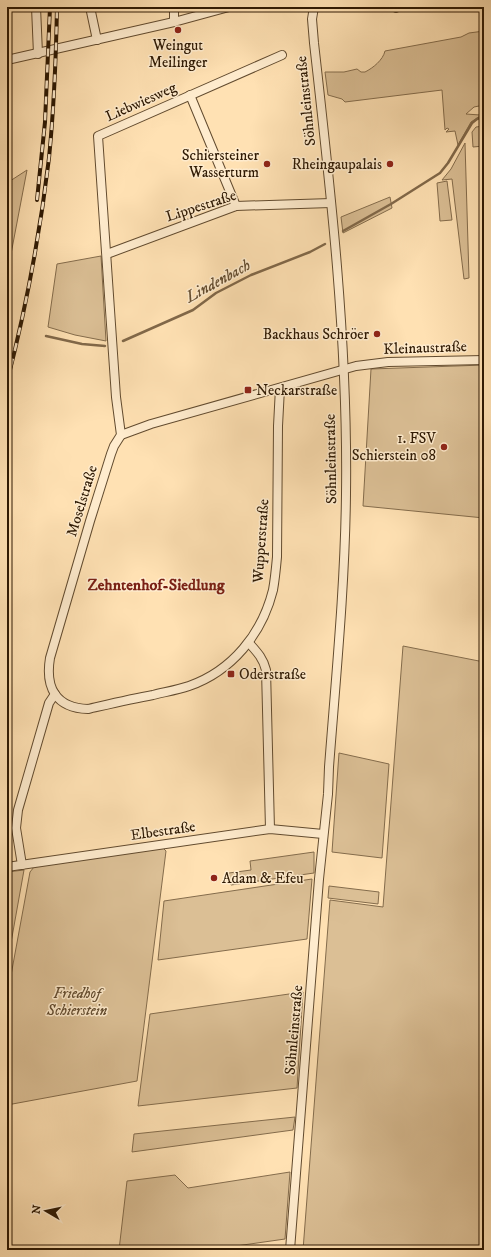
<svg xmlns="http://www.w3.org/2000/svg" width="491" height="1257" font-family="'IM FELL DW Pica',serif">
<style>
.green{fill:#dbbf95;stroke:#846c4c}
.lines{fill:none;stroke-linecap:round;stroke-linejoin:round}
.stream{stroke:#816849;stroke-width:2.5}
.minor-casing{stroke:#624b2f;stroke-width:10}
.minor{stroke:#ffecce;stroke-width:8}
.rail-casing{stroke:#2e1903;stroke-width:4}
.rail{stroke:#ffecce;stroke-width:2.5;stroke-dasharray:8;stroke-linecap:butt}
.poi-dot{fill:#8f2418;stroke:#ffecce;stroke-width:1.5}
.labels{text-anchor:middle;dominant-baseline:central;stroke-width:3;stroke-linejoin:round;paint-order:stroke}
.poi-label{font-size:15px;fill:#2e1903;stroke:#ffecce;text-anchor:end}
.street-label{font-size:15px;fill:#2e1903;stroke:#ffecce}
.park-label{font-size:15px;font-style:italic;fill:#624b2f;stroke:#ffecce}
.water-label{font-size:16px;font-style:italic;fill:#654e31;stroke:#ffecce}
.neighbourhood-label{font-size:16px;font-weight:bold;fill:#7a1f14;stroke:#ffecce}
</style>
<rect width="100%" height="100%" fill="#ffe1b3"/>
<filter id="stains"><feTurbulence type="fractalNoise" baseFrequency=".005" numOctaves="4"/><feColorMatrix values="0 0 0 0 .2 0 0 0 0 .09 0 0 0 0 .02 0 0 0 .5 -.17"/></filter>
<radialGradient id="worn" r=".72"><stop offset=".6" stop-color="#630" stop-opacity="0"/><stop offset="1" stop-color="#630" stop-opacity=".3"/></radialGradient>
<g class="green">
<path d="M484,31V105L474,107L466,114L480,115V116L471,122L458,145L455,131L446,132L449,129L447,128L445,130L442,90L345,102L342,99L328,95L325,72H344L357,69L361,72H365C373,68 383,60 385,51L461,37L469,33Z"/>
<polygon points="484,126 484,146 473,147 472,132 476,127"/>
<polygon points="465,143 469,278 464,279 452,179 442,180 451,169"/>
<polygon points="27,170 7,275 7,183"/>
<polygon points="447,181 452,220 440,221 437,183"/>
<polygon points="390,197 392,208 343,233 341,217"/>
<polygon points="101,256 106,341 75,335 48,327 57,264"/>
<polygon points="484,365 484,518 363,506 371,369"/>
<polygon points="403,646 484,662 484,1250 303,1250 330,900 383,907"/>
<polygon points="339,753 389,764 382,858 332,852"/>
<polygon points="163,848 166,851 137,1081 7,1105 7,997 30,872 34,867"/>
<polygon points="314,852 314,873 231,885 229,873 251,870 250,861"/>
<polygon points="24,870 7,965 7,872"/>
<polygon points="312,879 307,939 158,960 164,901"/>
<polygon points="329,886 379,892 378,904 328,898"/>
<polygon points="303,992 297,1088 138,1106 150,1014"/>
<polygon points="295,1117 293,1130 132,1152 134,1134"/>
<polygon points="290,1172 285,1239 208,1250 119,1250 127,1181 175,1175 188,1188"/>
</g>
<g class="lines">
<g class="stream">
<polyline points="343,231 391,204 440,173 448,163 472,123 477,119 484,116"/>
<polyline points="46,336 82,344 105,346"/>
<polyline points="123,341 193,310 216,293 251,275 310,252 325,244"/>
</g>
<g class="minor-casing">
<g id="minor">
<polyline points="36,7 38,54"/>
<polyline points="90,7 97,40"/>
<polyline points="396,8 396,7"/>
<polyline points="174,22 174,7"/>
<polyline points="7,60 174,22 229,7"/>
<polyline points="190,95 236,206"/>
<polyline points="107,254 236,206 331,203"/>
<path d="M280,388L278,426L277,557C276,568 275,579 273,590C262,634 232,671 189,686C177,690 165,692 153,695C131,699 110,704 88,709C56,708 45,688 50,658L90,521L111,454L114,446L121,435L116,397L98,136L282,55"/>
<polyline points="121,435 151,424 356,366 388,362 484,360"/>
<path d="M249,643C257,652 263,658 266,670L270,829"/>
<polyline points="22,865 16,828 18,810 49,703 55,694"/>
<polyline points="7,867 270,829 323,834"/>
<path d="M290,1250L319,879L328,794L329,767C336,676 345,585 346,494C348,343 331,193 314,43L312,19L314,7"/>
</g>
</g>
<use href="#minor" class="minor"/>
<g class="rail-casing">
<g id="rail">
<polyline points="37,200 45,122 50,7"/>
<path d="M7,382C26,308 40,234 49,158C54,108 56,58 57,7"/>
</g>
</g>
<use href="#rail" class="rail"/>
</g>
<g class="poi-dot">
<circle cx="178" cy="30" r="4"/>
<circle cx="267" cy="164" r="4"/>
<circle cx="390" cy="164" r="4"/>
<circle cx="377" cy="334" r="4"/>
<rect x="244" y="386" width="8" height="8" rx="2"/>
<circle cx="444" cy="447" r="4"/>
<rect x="227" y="670" width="8" height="8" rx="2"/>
<circle cx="214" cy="878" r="4"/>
</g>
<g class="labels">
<g class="poi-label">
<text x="178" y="45" text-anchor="middle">Weingut<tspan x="178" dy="17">Meilinger</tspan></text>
<text x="259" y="155">Schiersteiner<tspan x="259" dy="17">Wasserturm</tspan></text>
<text x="382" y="164">Rheingaupalais</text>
<text x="369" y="334">Backhaus Schröer</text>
<text x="256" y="390" text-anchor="start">Neckarstraße</text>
<text x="436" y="438">1. FSV<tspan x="436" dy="17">Schierstein 08</tspan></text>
<text x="239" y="674" text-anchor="start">Oderstraße</text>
<text x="222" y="878" text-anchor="start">Adam &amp; Efeu</text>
</g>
<g class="street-label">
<text transform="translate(306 101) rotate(-96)">Söhnleinstraße</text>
<text transform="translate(141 102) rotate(-24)">Liebwiesweg</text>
<text transform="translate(201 206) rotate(-18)">Lippestraße</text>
<text transform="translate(425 348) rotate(-2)">Kleinaustraße</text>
<text transform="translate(331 459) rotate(-91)">Söhnleinstraße</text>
<text transform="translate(82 501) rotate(-73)">Moselstraße</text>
<text transform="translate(261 541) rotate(-86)">Wupperstraße</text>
<text transform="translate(163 831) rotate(-8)">Elbestraße</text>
<text transform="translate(294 1030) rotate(-85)">Söhnleinstraße</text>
</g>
<g class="park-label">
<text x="77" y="993">Friedhof<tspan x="77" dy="17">Schierstein</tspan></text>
</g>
<g class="water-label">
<text transform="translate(218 281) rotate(-29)">Lindenbach</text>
</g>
<g class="neighbourhood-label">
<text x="156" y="585">Zehntenhof-Siedlung</text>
</g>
</g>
<rect width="491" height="1257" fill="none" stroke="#ffe1b3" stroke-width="24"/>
<rect x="8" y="8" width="475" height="1241" fill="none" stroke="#2e1903" stroke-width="2"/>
<rect x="12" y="12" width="467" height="1233" fill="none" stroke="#2e1903"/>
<g transform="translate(46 1211) rotate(279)" stroke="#ffecce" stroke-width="3" paint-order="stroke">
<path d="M0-3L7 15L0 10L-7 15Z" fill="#2e1903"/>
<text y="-6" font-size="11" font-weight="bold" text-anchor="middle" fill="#2e1903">N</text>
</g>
<rect width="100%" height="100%" filter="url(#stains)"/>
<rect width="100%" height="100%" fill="url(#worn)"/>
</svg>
